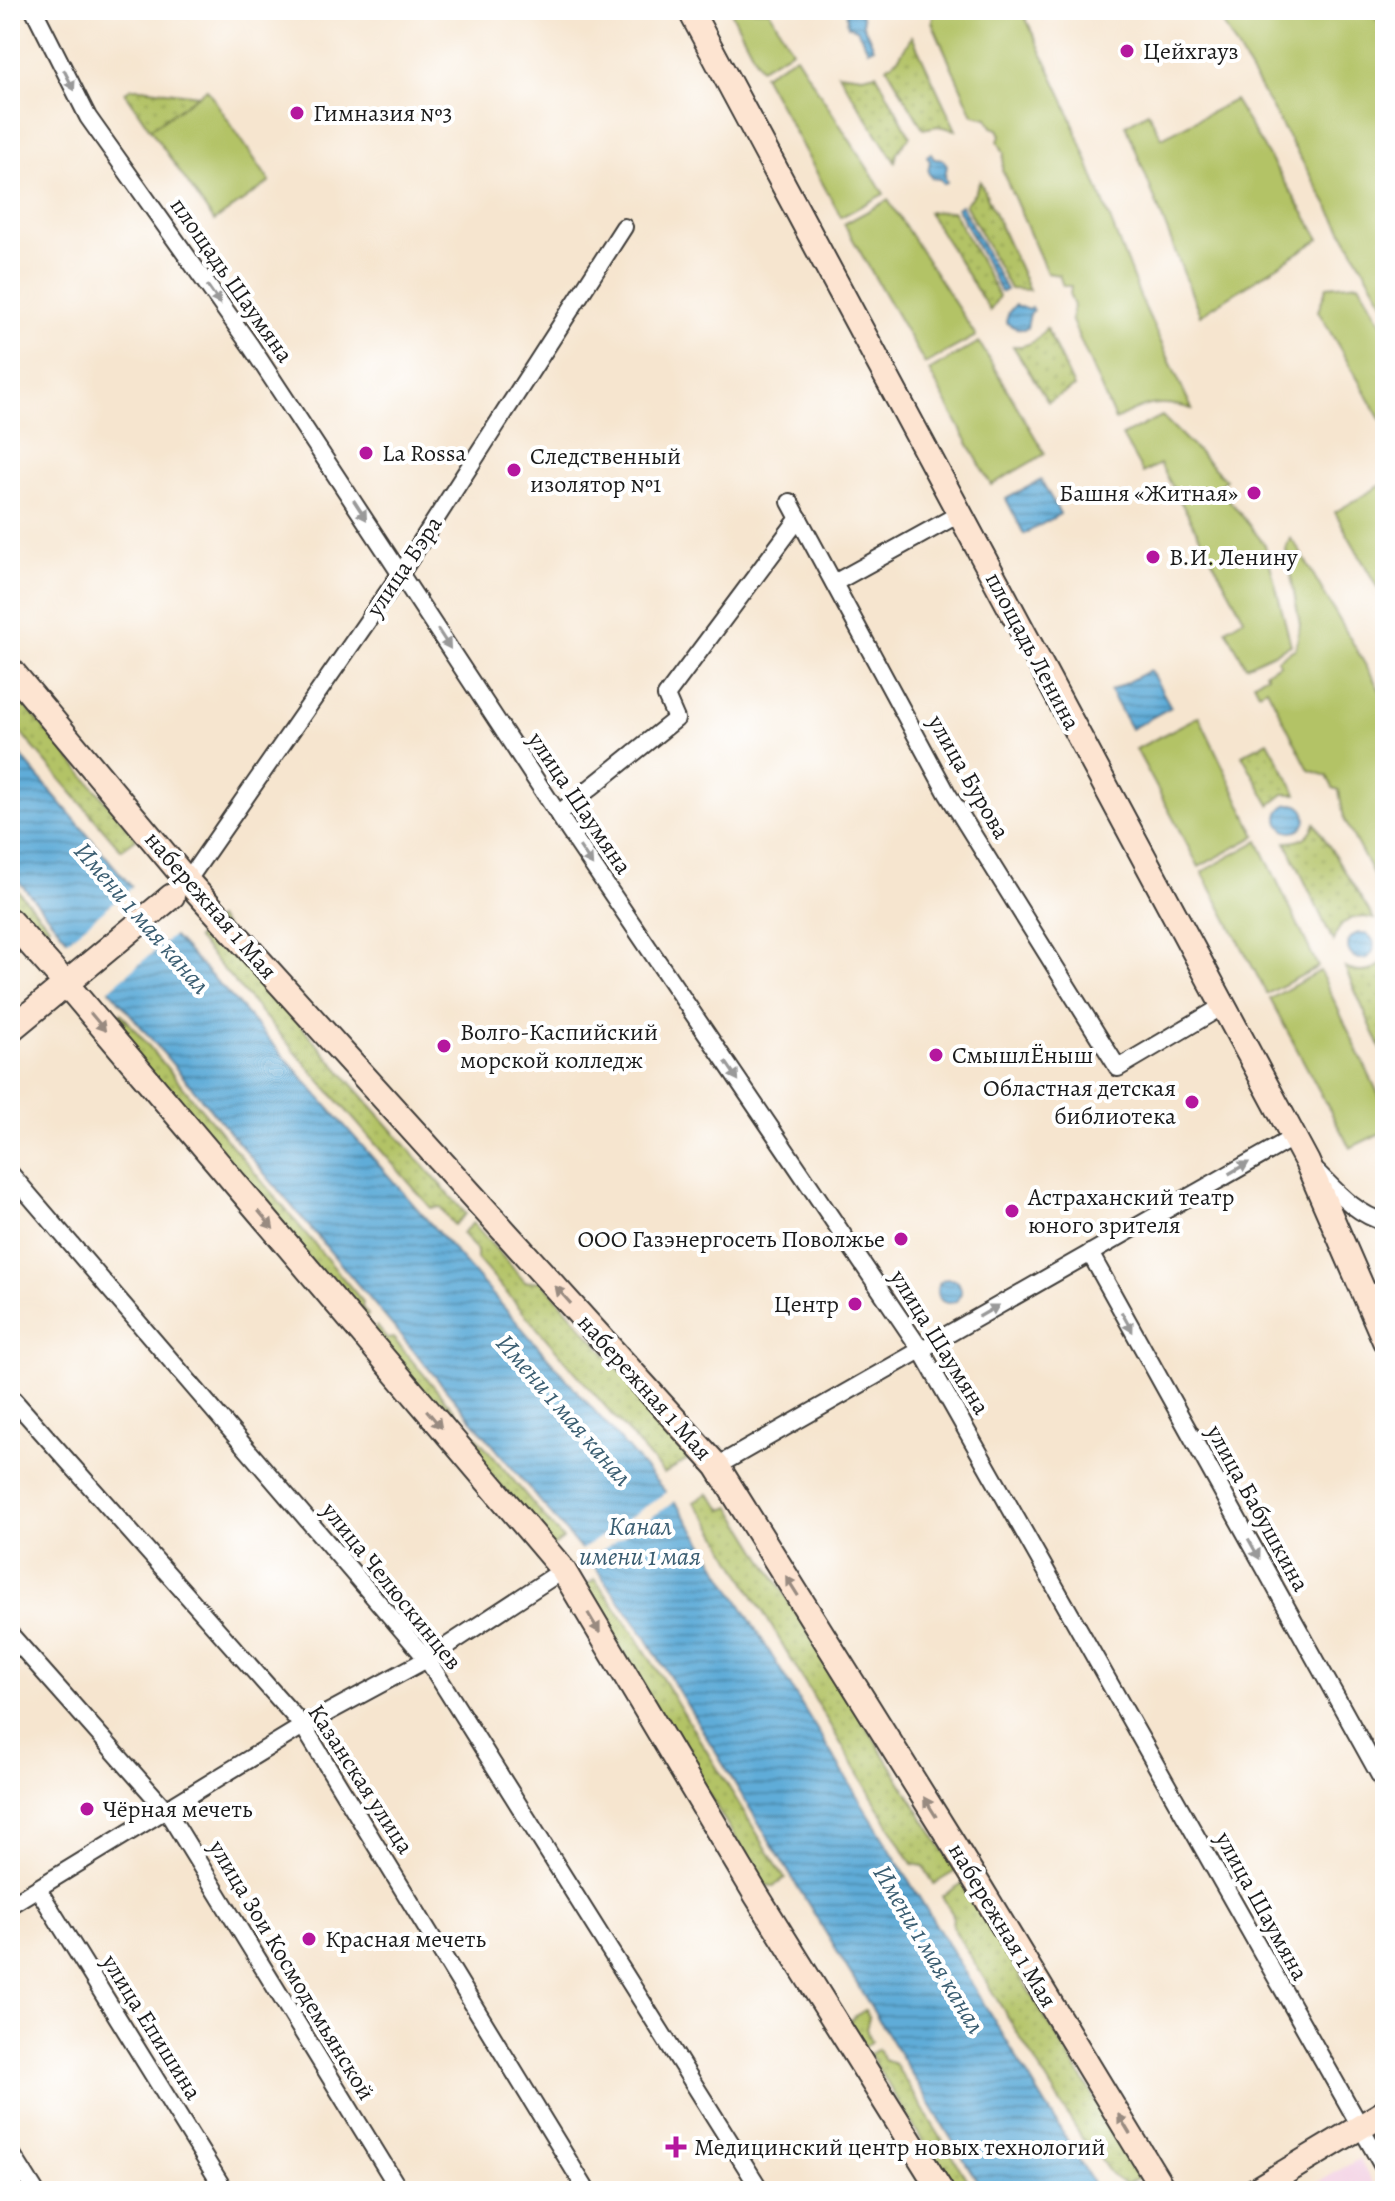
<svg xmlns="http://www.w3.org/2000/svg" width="1395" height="2201" font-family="Alegreya,serif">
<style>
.built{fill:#f2cfe2}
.grass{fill:url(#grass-dots);stroke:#687041;stroke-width:2}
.park{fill:#b3c366;stroke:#687041;stroke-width:2}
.water{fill:url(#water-rules);stroke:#3d647a;stroke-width:2}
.pier{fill:#f6e5cf}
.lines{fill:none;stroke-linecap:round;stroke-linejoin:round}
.street-casing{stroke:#3d3a37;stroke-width:20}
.secondary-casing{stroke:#3d3a37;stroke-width:28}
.street{stroke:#fff;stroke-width:16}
.secondary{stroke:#fde4d1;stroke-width:24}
.oneway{fill:#999}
.oneway2{fill:#988a80}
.poi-dot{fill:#b5179e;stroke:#fff;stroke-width:3}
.labels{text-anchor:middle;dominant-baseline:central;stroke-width:8;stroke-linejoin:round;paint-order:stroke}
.poi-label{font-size:24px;fill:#1c1c1c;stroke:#fff;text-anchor:start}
.street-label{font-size:24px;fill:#1c1c1c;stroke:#fff}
.water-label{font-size:26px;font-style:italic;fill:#3a5d71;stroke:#fff}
</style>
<defs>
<pattern id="grass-dots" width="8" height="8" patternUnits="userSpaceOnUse" patternTransform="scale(2)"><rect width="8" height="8" fill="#b3c366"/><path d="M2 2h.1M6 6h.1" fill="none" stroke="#99a758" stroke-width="1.8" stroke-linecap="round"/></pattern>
<pattern id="water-rules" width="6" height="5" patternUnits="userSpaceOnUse" patternTransform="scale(2)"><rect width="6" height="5" fill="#5eacd8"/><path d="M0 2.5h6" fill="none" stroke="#4d8bae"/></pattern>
</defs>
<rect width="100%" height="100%" fill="#fff"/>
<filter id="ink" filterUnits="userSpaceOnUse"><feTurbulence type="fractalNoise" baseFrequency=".0125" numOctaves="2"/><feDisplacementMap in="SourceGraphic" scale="16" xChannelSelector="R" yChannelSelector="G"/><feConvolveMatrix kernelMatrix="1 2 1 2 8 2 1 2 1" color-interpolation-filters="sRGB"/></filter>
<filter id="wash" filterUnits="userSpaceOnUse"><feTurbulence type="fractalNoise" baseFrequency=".006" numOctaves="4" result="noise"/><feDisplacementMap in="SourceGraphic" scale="32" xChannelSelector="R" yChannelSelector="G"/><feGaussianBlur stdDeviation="1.8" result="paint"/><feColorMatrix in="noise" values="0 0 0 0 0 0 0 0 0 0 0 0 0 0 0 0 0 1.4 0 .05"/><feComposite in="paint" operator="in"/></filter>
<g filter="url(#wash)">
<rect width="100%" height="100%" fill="#f6e5cf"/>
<polygon class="built" points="1359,2159 1378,2191 1303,2191"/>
<g class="grass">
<polygon points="912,36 956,130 938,126 923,129 887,67 899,57"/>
<polygon points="838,73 863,76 876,73 910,136 897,153 895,162"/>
<polygon points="132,88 141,88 199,95 150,129 125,92"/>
<polygon points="980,181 1029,290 1010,289 965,204 974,194"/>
<polygon points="953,211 999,296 990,311 928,212"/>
<path d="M1046,328L1074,387L1048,402L1013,346C1029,347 1037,341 1046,328Z"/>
<polygon points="10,688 137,838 121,850 10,720"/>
<polygon points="1268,741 1297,794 1284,794 1270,805 1242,755"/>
<path d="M1315,823L1374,919C1354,913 1340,920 1333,941L1286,842C1301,842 1310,837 1315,823Z"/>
<polygon points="10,882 49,926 36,939 10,908"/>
<polygon points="217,918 297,1010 301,1026 466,1214 454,1225 440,1207 431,1208 196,938"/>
<path d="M1385,959V1058L1345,968C1361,975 1375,974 1385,959Z"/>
<polygon points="121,1013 363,1302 362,1307 368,1315 362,1321 108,1023"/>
<polygon points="473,1223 525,1282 542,1281 694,1455 664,1474 477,1259 477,1251 462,1233"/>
<polygon points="377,1326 387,1339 393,1338 563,1539 552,1547 372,1332"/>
<polygon points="708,1493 723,1510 731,1507 956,1871 934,1884 923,1866 912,1864 710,1522 694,1502"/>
<polygon points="595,1579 636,1636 785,1879 774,1886 764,1885 583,1588"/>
<path d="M963,1883L1142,2176L1126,2184C1101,2173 1104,2154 1083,2140L952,1926L953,1915L942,1896Z"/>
<polygon points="865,2010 869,2018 866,2029 872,2041 865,2047 848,2021"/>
<polygon points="878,2049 885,2060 895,2064 974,2191 953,2191 870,2055"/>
</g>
<g class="park">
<polygon points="730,10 769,10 792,50 760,68"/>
<path d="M934,10H1022L1064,100L1141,299L1192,409C1158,399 1145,404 1115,420L1071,319L1074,306L1070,296L1071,286H1063L1059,275L1047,273L1002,170L1004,153L998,141L1001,135L998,129L992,127L987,118L973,115L932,22Z"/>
<polygon points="1215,10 1371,10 1385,32 1385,305"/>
<polygon points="796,56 884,194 841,217 763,75"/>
<polygon points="207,89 270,182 214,221 150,129"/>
<polygon points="1234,100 1320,239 1200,315 1126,125 1148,112 1162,138"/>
<polygon points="888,200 976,336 925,364 844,224"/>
<polygon points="1359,283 1385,329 1385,426 1318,311 1327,286"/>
<polygon points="979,342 1045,454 991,485 929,371"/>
<polygon points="1162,416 1226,480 1218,486 1265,545 1291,645 1246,666 1226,629 1244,618 1160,464 1143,473 1122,436"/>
<polygon points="1385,483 1385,601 1335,512"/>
<polygon points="1290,538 1298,548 1385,699 1385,893 1382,892 1344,819 1339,790 1333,788 1327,776 1309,770 1267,688 1259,692 1254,682 1267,675 1265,672 1280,664 1277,659 1296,648 1300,625 1286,549"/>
<polygon points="1199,716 1256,836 1199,867 1136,749"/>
<polygon points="1258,841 1318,967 1267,994 1202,872"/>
<polygon points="1320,971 1385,1108 1385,1131 1350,1148 1270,999"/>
</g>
<g class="water">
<polygon points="846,10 854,10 862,15 863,25 874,47 868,50 857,29 848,26"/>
<polygon points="931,153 934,159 943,160 947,165 945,177 947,182 943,184 940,179 932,178 928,172 930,161 927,156"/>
<polygon points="961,205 1006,290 1001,292 957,208"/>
<path d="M1015,305L1028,310L1031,308L1033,311L1030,313L1027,328C1021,331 1010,327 1006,321L1009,312Z"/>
<polygon points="1041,480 1060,514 1024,534 1006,499"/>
<polygon points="1150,670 1171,707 1131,729 1110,691"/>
<polygon points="10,743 173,936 237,1003 678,1506 702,1541 1098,2191 983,2191 645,1636 593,1564 10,871"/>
<circle cx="1292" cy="818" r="14"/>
<circle cx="1361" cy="946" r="13"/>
<circle cx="949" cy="1291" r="12"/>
</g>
<g class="pier">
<polygon points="136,884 176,933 107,991 66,941"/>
<polygon points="669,1491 677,1500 586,1561 578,1552"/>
</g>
</g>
<g filter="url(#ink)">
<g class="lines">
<g class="street-casing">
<g id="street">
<polyline points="34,10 88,117 250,345 570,832 921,1350 1385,2170"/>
<polyline points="790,502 947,793 1118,1068 1223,1006"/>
<polyline points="834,583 959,514"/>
<polyline points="558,814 676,719 666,696 799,518"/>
<polyline points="183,887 401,573 624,227"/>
<path d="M1317,1172C1337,1192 1357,1215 1385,1222"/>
<polyline points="10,1173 427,1659 761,2191"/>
<polyline points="1090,1253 1385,1785"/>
<polyline points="1367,1297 1385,1287"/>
<polyline points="10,1396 303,1726 587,2191"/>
<polyline points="717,1466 1294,1137"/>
<polyline points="10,1634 167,1811 400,2191"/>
<polyline points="38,1889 225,2191"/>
<polyline points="10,1905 303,1726 427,1659 563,1570"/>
<polyline points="10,2151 35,2191"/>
</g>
</g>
<g class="secondary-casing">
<g id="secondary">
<polyline points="690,10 1307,1162 1385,1341"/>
<polyline points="10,669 189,883 717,1466 970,1871 1164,2191"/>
<polyline points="10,921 67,985 563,1570 757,1896 941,2191"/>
<polyline points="10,1030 172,896"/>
<polyline points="1254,2191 1385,2112"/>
</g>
</g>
<use href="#street" class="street"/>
<use href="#secondary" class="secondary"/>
</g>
<defs><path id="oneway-solid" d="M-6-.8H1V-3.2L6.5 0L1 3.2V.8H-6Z" transform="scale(2)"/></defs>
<g class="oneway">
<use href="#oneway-solid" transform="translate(69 80) rotate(63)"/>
<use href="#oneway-solid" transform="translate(214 295) rotate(55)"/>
<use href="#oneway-solid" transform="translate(360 510) rotate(57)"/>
<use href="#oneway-solid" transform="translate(444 639) rotate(57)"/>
<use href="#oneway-solid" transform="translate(586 856) rotate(56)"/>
<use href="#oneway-solid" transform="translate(732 1071) rotate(56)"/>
<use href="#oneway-solid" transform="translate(1239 1168) rotate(-30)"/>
<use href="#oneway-solid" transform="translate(989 1311) rotate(-30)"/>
<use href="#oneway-solid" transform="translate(1127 1322) rotate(61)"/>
<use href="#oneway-solid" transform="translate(1254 1549) rotate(61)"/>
</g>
<g class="oneway2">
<use href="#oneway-solid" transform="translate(98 1022) rotate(50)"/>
<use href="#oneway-solid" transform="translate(266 1220) rotate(50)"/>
<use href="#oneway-solid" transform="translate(563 1295) rotate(-132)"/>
<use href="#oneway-solid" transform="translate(434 1419) rotate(50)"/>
<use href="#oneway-solid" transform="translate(792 1586) rotate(-122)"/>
<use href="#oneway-solid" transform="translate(594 1623) rotate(59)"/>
<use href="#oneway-solid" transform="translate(930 1807) rotate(-122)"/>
<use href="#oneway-solid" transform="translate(1124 2124) rotate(-121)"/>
</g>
</g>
<g class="poi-dot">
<circle cx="1127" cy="51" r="8"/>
<circle cx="297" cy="113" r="8"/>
<circle cx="366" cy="453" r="8"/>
<circle cx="514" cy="470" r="8"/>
<circle cx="1254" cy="493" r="8"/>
<circle cx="1153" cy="557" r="8"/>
<circle cx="444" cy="1046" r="8"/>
<circle cx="936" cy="1055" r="8"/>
<circle cx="1192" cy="1102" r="8"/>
<circle cx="1012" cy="1211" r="8"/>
<circle cx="901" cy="1239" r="8"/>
<circle cx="855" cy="1304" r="8"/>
<circle cx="87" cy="1809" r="8"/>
<circle cx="309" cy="1939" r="8"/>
<path d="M672 2135h8v8h8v8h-8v8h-8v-8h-8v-8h8z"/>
</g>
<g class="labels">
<g class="poi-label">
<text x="1143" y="51">Цейхгауз</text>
<text x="313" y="113">Гимназия №3</text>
<text x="382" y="453">La Rossa</text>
<text x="530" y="456">Следственный<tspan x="530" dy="28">изолятор №1</tspan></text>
<text x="1238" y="493" text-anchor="end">Башня «Житная»</text>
<text x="1169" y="557">В.И. Ленину</text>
<text x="460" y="1032">Волго-Каспийский<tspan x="460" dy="28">морской колледж</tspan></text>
<text x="952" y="1055">СмышлЁныш</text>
<text x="1176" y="1088" text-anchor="end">Областная детская<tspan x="1176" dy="28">библиотека</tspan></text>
<text x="1028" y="1197">Астраханский театр<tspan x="1028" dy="28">юного зрителя</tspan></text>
<text x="885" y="1239" text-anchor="end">ООО Газэнергосеть Поволжье</text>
<text x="839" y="1304" text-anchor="end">Центр</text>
<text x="103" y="1809">Чёрная мечеть</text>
<text x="325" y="1939">Красная мечеть</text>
<text x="694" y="2147">Медицинский центр новых технологий</text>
</g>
<g class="street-label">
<text transform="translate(232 280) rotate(55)">площадь Шаумяна</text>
<text transform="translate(404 566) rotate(-56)">улица Бэра</text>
<text transform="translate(1033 651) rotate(62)">площадь Ленина</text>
<text transform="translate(969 777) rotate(60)">улица Бурова</text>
<text transform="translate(580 803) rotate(56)">улица Шаумяна</text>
<text transform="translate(211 905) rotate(49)">набережная 1 Мая</text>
<text transform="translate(940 1342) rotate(58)">улица Шаумяна</text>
<text transform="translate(645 1387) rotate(48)">набережная 1 Мая</text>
<text transform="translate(1258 1508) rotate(61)">улица Бабушкина</text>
<text transform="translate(392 1586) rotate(51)">улица Челюскинцев</text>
<text transform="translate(361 1779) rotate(57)">Казанская улица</text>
<text transform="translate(1262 1906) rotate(61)">улица Шаумяна</text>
<text transform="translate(1003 1925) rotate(59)">набережная 1 Мая</text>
<text transform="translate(292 1970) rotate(59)">улица Зои Космодемьянской</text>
<text transform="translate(152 2027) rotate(58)">улица Епишина</text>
</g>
<g class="water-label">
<text transform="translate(142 918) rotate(49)">Имени 1 мая канал</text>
<text transform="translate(564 1410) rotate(49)">Имени 1 мая канал</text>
<text x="640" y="1526">Канал<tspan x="640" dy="30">имени 1 мая</tspan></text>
<text transform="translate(929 1949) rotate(59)">Имени 1 мая канал</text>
</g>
</g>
<rect width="1395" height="2201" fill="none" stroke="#fff" stroke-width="40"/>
</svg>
